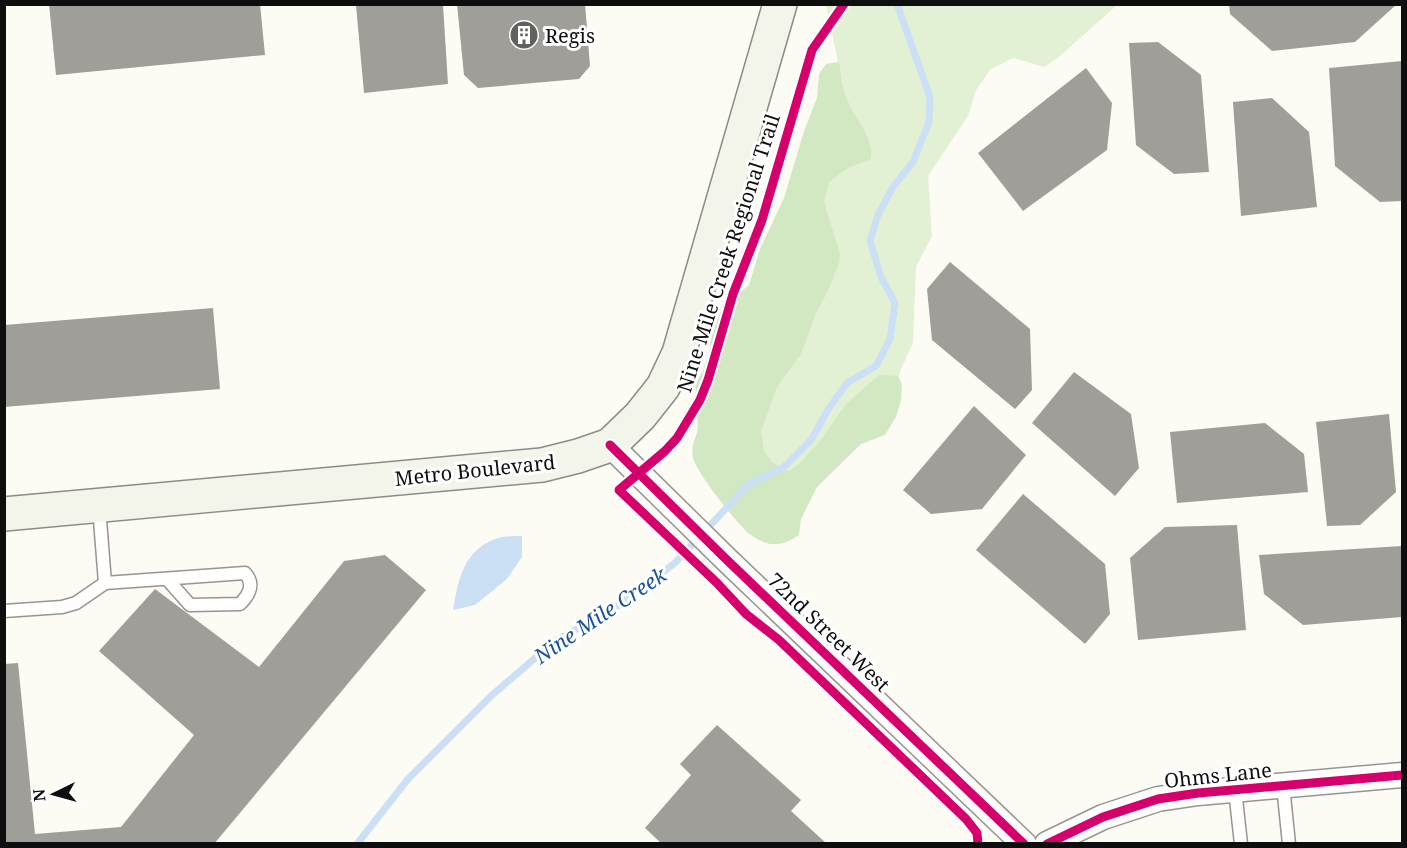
<svg xmlns="http://www.w3.org/2000/svg" width="1407" height="848" font-family="'Noto Serif',serif">
<style>
.green{fill:#e2f1d4}
.forest{fill:#d1e8c2}
.water{fill:#cbe0f5}
.lines{fill:none;stroke-linecap:round;stroke-linejoin:round}
.stream{stroke:#cbe0f5;stroke-width:7}
.building{fill:#9f9e99}
.lane-casing{stroke:#959592;stroke-width:15}
.street-casing{stroke:#959592;stroke-width:27}
.secondary-casing{stroke:#8c8b88;stroke-width:36}
.lane{stroke:#fffefd;stroke-width:12}
.street{stroke:#fffefd;stroke-width:24}
.secondary{stroke:#f4f5ea;stroke-width:33}
.cycleway-casing{stroke:#fff;stroke-width:13}
.cycleway{stroke:#d6006c;stroke-width:9}
.labels{text-anchor:middle;dominant-baseline:central;stroke-width:6;stroke-linejoin:round;paint-order:stroke}
.poi-label{font-size:20px;fill:#0e0e0e;stroke:#fff;text-anchor:start}
.street-label{font-size:20px;fill:#0e0e0e;stroke:#fff}
.water-label{font-size:21px;font-style:italic;fill:#1a539d;stroke:#fff}
</style>
<rect width="100%" height="100%" fill="#fcfbf4"/>
<polygon class="green" points="826,5 1117,5 1059,57 1044,67 1013,58 991,69 976,90 968,116 928,176 932,236 916,267 913,342 893,388 796,495 734,428 847,105"/>
<path class="forest" d="M839,62C841,74 842,88 847,99C855,120 874,136 871,159L848,168L829,182L824,202L840,254L839,263L827,293L817,311L801,354L777,387L761,431L764,451L772,462L789,471L800,463L820,441L846,404L879,375L898,376L902,385L901,400L896,417L885,435L861,444L817,487L801,519L799,535C791,540 783,545 773,544C764,544 755,538 748,533C735,521 697,473 693,458C690,442 697,440 698,426L695,383L703,371L710,349L711,333L722,308L749,285L760,249L784,198L804,131L817,98L819,74L826,64Z"/>
<path class="water" d="M522,536V557L507,579L475,605L453,610C458,579 464,549 498,538C506,536 515,536 522,536Z"/>
<g class="lines">
<polyline class="stream" points="357,844 408,779 492,695 555,641 612,610 675,563 748,485 784,467 811,440 829,408 847,383 876,366 890,339 895,303 881,277 870,241 878,215 893,187 913,162 929,122 930,97 897,4"/>
</g>
<g class="building">
<polygon points="49,4 260,4 265,55 56,75"/>
<polygon points="457,4 585,4 590,66 579,79 478,88 464,75"/>
<polygon points="1229,4 1397,4 1355,42 1272,51 1230,14"/>
<polygon points="356,5 443,5 448,84 364,93"/>
<polygon points="1158,42 1201,75 1209,172 1174,174 1136,145 1129,43"/>
<polygon points="1402,61 1402,201 1380,202 1335,166 1329,68"/>
<polygon points="1086,68 1112,103 1107,150 1023,211 978,153"/>
<polygon points="1272,98 1309,132 1317,207 1241,216 1233,102"/>
<polygon points="950,262 1030,329 1032,390 1015,409 932,340 927,289"/>
<polygon points="213,308 220,389 4,407 4,325"/>
<polygon points="1074,372 1131,414 1139,468 1115,496 1032,423"/>
<polygon points="974,406 1026,455 982,509 931,514 903,490"/>
<polygon points="1389,414 1396,492 1360,525 1327,526 1316,422"/>
<polygon points="1265,423 1304,454 1308,492 1177,503 1170,432"/>
<polygon points="1023,494 1105,564 1110,614 1085,644 976,550"/>
<polygon points="1237,525 1246,630 1138,640 1130,558 1165,527"/>
<polygon points="1402,546 1402,617 1303,625 1264,594 1259,555"/>
<polygon points="385,555 426,590 214,844 4,844 4,664 18,663 35,834 121,827 194,735 99,651 155,589 259,667 344,561"/>
<polygon points="717,725 801,800 791,811 827,844 662,844 645,828 691,775 680,764"/>
</g>
<g class="lines">
<g class="lane-casing">
<g id="lane">
<path d="M99,507L105,583L245,573C255,584 249,595 240,604L190,605L167,579"/>
<polyline points="4,611 62,607 76,603 105,583"/>
<polyline points="1283,786 1289,844"/>
<polyline points="1235,790 1241,844"/>
</g>
</g>
<g class="street-casing">
<g id="street">
<polyline points="610,445 728,561 1024,844"/>
<polyline points="1047,844 1103,817 1158,799 1198,793 1402,775"/>
</g>
</g>
<g class="secondary-casing">
<polyline id="secondary" points="4,514 542,465 578,456 610,445 640,416 663,387 679,353 780,4"/>
</g>
<use href="#lane" class="lane"/>
<use href="#street" class="street"/>
<use href="#secondary" class="secondary"/>
<g class="cycleway-casing">
<g id="cycleway">
<polyline points="844,4 812,50 762,220 733,294 708,380 700,400 677,438 665,451 619,490 717,583 746,614 779,640 966,819 977,833 978,844"/>
<polyline points="610,445 728,561 1024,844"/>
<polyline points="1047,844 1103,817 1158,799 1198,793 1402,775"/>
</g>
</g>
<use href="#cycleway" class="cycleway"/>
</g>
<defs>
<g id="building-disc" transform="scale(1.5)"><circle r="9.5" fill="#61615e" stroke="#fff"/><path d="M-4-6H4V6H1V3H-1V6H-4ZM-2.5-4.3h1.7v1.8h-1.7ZM.8-4.3h1.7v1.8H.8ZM-2.5-1h1.7V.8h-1.7ZM.8-1h1.7V.8H.8Z" fill="#fff"/></g>
</defs>
<g fill-rule="evenodd">
<use href="#building-disc" x="524" y="35"/>
</g>
<g class="labels">
<g class="poi-label">
<text x="545" y="35">Regis</text>
</g>
<g class="street-label">
<text transform="translate(728 253) rotate(-72)">Nine Mile Creek Regional Trail</text>
<text transform="translate(475 470) rotate(-6)">Metro Boulevard</text>
<text transform="translate(829 632) rotate(44)">72nd Street West</text>
<text transform="translate(1218 775) rotate(-6)">Ohms Lane</text>
</g>
<g class="water-label">
<text transform="translate(600 615) rotate(-34)">Nine Mile Creek</text>
</g>
</g>
<rect width="1407" height="848" fill="none" stroke="#0e0e0e" stroke-width="12"/>
<g transform="translate(54 794) rotate(265)" stroke="#ffffff" stroke-width="4.5" paint-order="stroke">
<path d="M0-4.5L10 22L0 15L-10 22Z" fill="#0e0e0e"/>
<text y="-9" font-size="16" font-weight="bold" text-anchor="middle" fill="#0e0e0e">N</text>
</g>
</svg>
